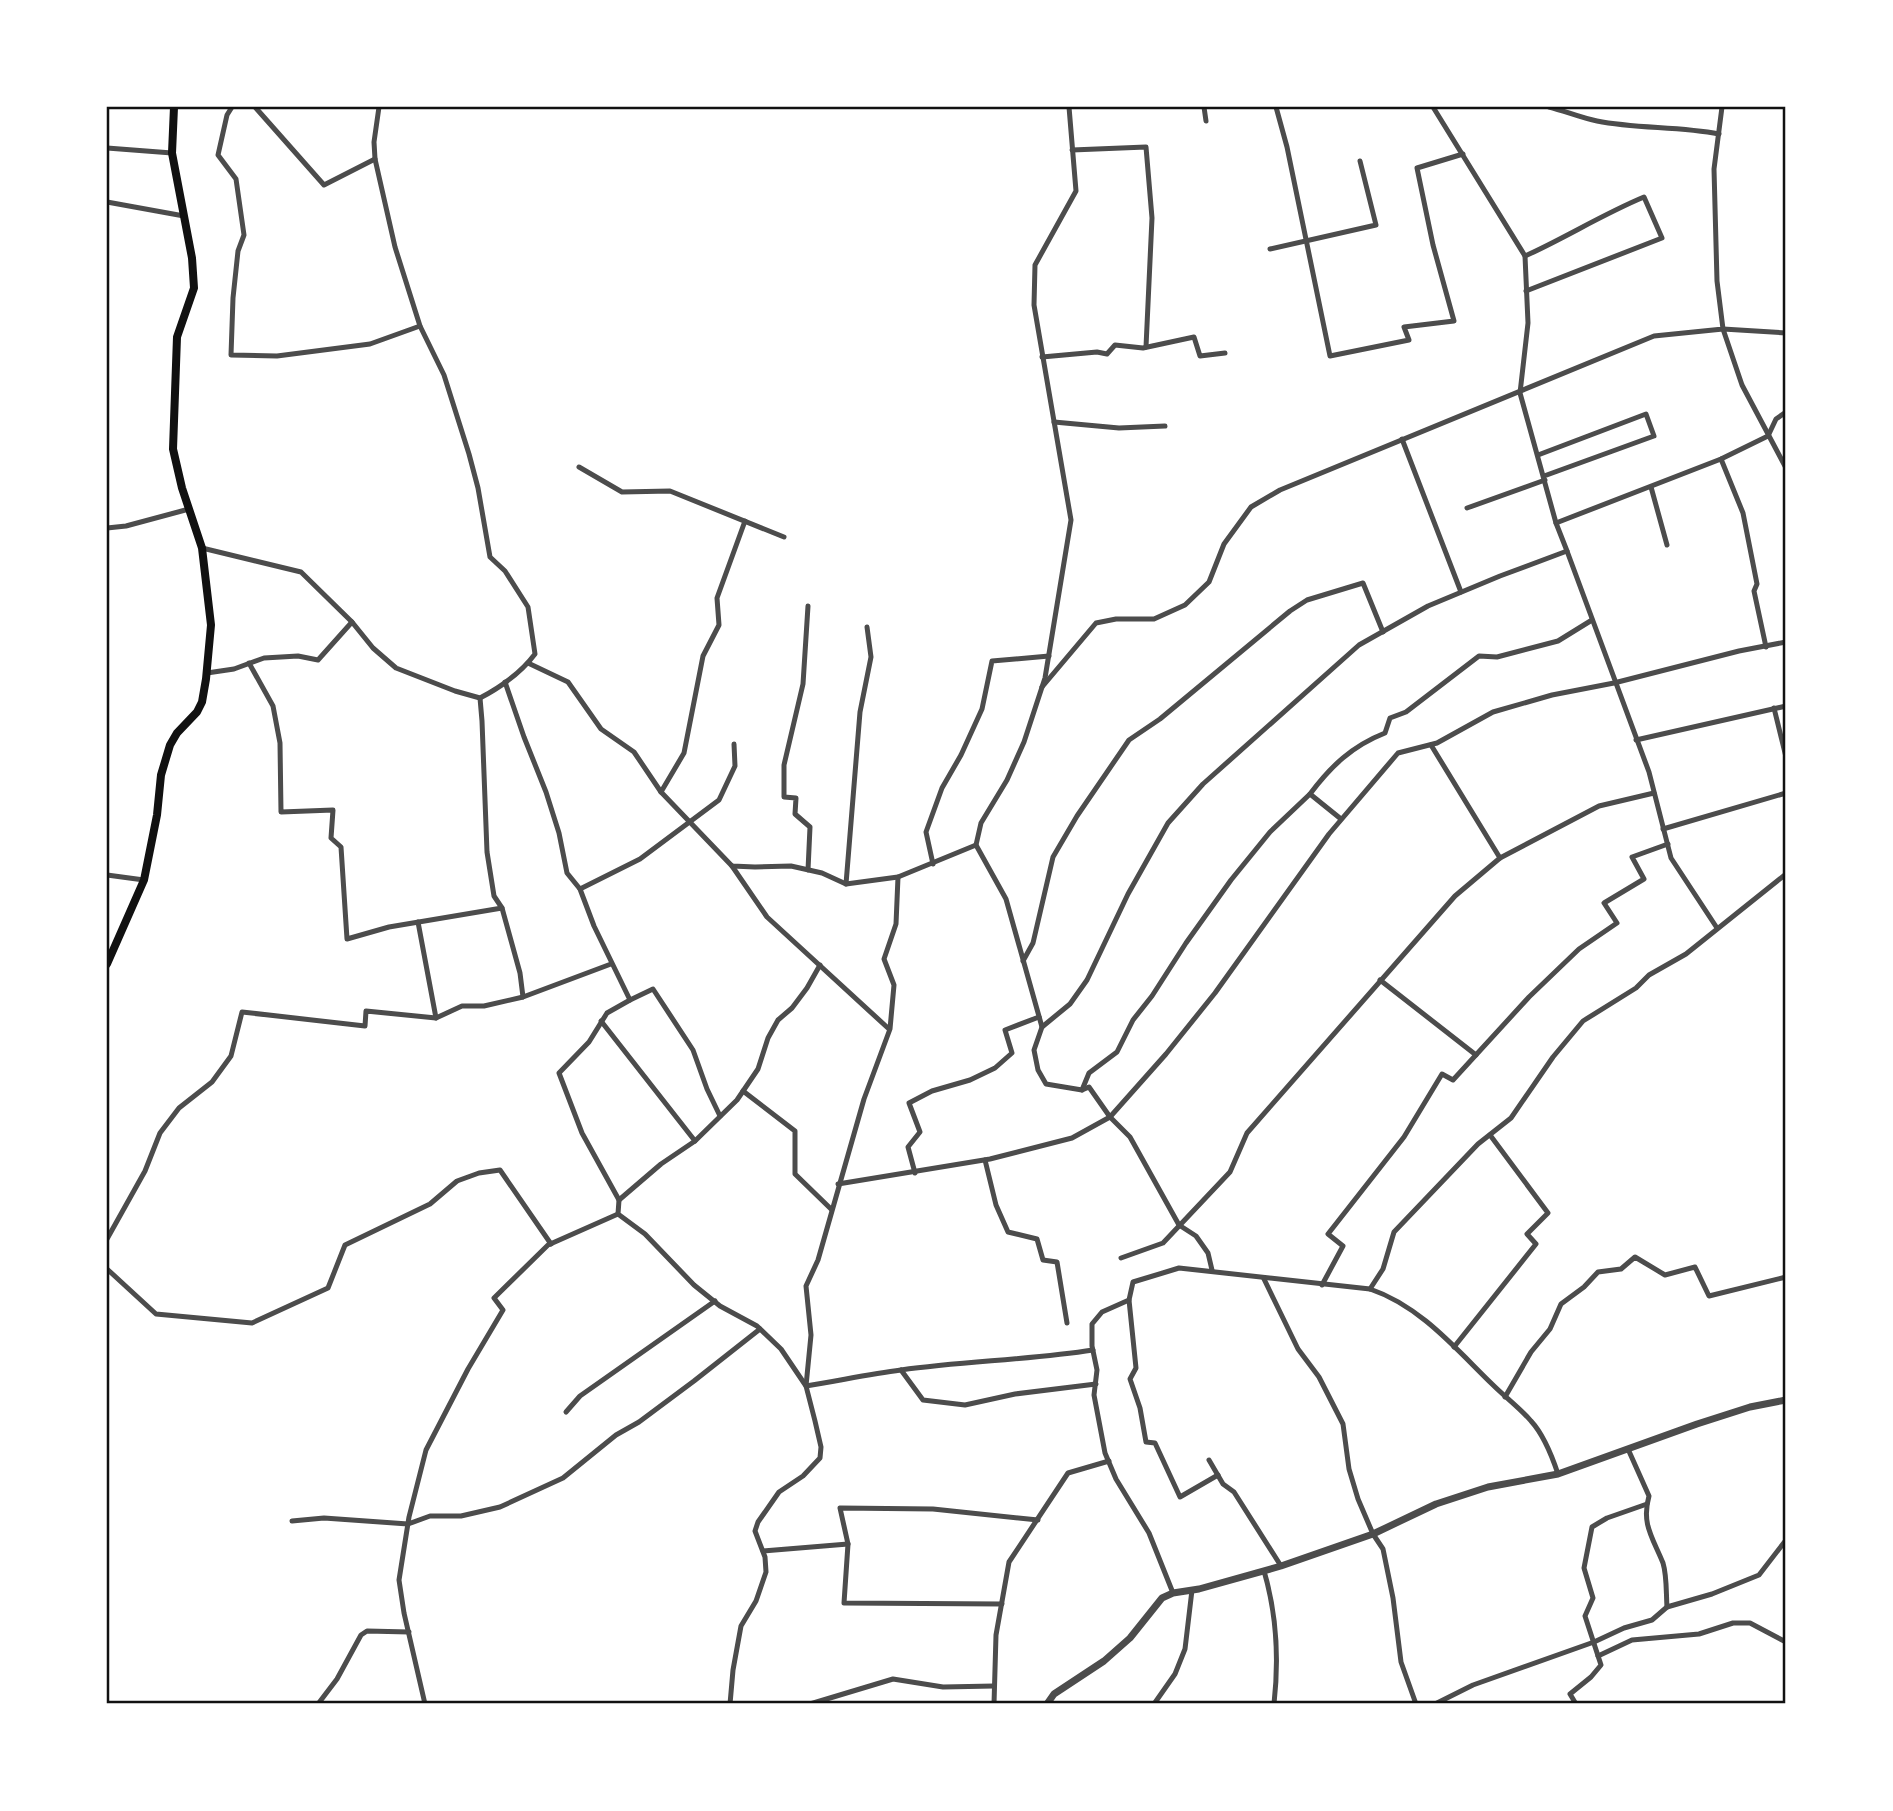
<svg xmlns="http://www.w3.org/2000/svg" width="1893" height="1811" font-family="'Titillium Web',sans-serif">
<style>
.lines{fill:none;stroke-linecap:round;stroke-linejoin:round}
.minor{stroke:#4c4c4c;stroke-width:5}
.tertiary{stroke:#4c4c4c;stroke-width:7}
.secondary{stroke:#111;stroke-width:8}
.neatline{fill:none;stroke:#111;stroke-width:2.5}
</style>
<rect width="100%" height="100%" fill="#fff"/>
<g class="lines">
<g class="minor">
<polyline points="232,107 227,115 218,155 236,179 244,235 238,251 233,298 231,355 277,356 370,344 420,326"/>
<polyline points="255,107 324,185 375,159"/>
<polyline points="1204,107 1206,121"/>
<polyline points="1276,107 1287,147 1330,356 1409,340 1404,327 1454,321 1433,245 1417,168 1463,154"/>
<path d="M1549,107C1565,111 1581,118 1597,121C1637,129 1678,126 1719,134"/>
<polyline points="107,148 172,153"/>
<polyline points="1072,150 1146,147 1152,218 1146,347"/>
<polyline points="107,202 184,216"/>
<polyline points="1270,249 1376,225 1360,161"/>
<path d="M1525,256C1565,238 1603,214 1644,197L1662,238L1526,291"/>
<polyline points="1786,333 1723,329 1742,385 1786,468"/>
<polyline points="1042,357 1097,352 1107,354 1115,345 1143,348 1194,337 1200,356 1225,353"/>
<polyline points="1054,422 1119,428 1165,426"/>
<polyline points="1402,439 1461,592"/>
<polyline points="1538,455 1646,414 1654,436 1544,476"/>
<polyline points="1721,459 1743,513 1757,584 1754,591 1766,647"/>
<polyline points="579,467 622,492 670,491 784,537"/>
<polyline points="1651,487 1667,545"/>
<polyline points="1467,508 1545,480"/>
<polyline points="1556,523 1721,459 1768,436 1776,419 1786,412"/>
<polyline points="107,528 126,526 189,509"/>
<path d="M202,548L301,572L352,622L373,648L396,668L455,691L480,698C501,687 520,674 535,654L528,607L505,571L490,557L478,488L469,454L444,375L420,326L395,247L375,159L374,142L379,107"/>
<polyline points="1567,551 1649,772 1671,858 1717,928"/>
<polyline points="808,606 803,684 784,765 784,797 796,798 795,814 810,827 808,870"/>
<polyline points="249,663 273,706 280,743 281,812 333,810 331,838 341,847 347,939 389,927 502,908"/>
<polyline points="528,663 568,682 601,729 634,752 661,792 732,866 755,867 791,866 822,873 846,884 898,877 976,845"/>
<polyline points="207,673 234,669 264,658 298,656 318,660 352,622"/>
<polyline points="505,682 524,737 546,792 559,833 567,873 580,889 594,926 630,1000 607,1013 589,1042 559,1073 582,1133 619,1200 618,1214 645,1234 694,1285 720,1306 757,1326 781,1349 806,1386 815,1421 821,1447 820,1458 803,1476 779,1492 758,1522 755,1531 765,1557 766,1572 756,1601 741,1626 733,1670 730,1704"/>
<polyline points="1042,687 1096,623 1116,619 1154,619 1185,605 1209,582 1224,544 1251,507 1280,490 1654,336 1723,329 1717,281 1714,169 1722,107"/>
<polyline points="480,698 482,721 487,852 494,896 502,908 520,973 523,997"/>
<polyline points="1774,708 1786,757"/>
<polyline points="1636,740 1786,706"/>
<polyline points="1431,745 1500,858"/>
<polyline points="661,792 684,753 703,656 719,625 717,598 745,521"/>
<path d="M1310,794C1331,766 1352,746 1385,733L1390,718L1406,712L1479,656L1497,657L1558,641L1592,620"/>
<polyline points="1663,829 1786,793"/>
<polyline points="933,864 926,832 942,788 961,755 982,709 992,661 1049,656"/>
<polyline points="732,866 767,917 889,1029"/>
<polyline points="107,875 144,880"/>
<path d="M898,877L896,924L884,959L894,985L890,1029L864,1099L818,1260L806,1286L811,1335L806,1386C838,1381 869,1374 901,1370C965,1361 1029,1360 1093,1350"/>
<polyline points="846,884 860,712 871,657 867,627"/>
<polyline points="580,889 640,859 719,800 735,766 734,744"/>
<polyline points="418,922 436,1018"/>
<polyline points="1023,961 1033,943 1053,857 1077,816 1129,740 1160,719 1290,611 1307,600 1363,583 1383,632"/>
<polyline points="1380,980 1476,1055"/>
<polyline points="630,1000 653,989 693,1050 707,1089 720,1116"/>
<polyline points="601,1021 695,1141"/>
<polyline points="1042,1027 1006,899 976,845 981,823 1007,780 1024,742 1045,678 1071,520 1034,305 1035,265 1076,191 1069,107"/>
<polyline points="1082,1090 1089,1073 1117,1052 1133,1020 1152,996 1186,943 1231,880 1270,832 1310,794 1341,819"/>
<polyline points="743,1091 795,1131 795,1174 831,1209"/>
<polyline points="985,1160 996,1205 1008,1232 1037,1239 1043,1260 1057,1262 1067,1323"/>
<polyline points="915,1173 908,1147 920,1132 909,1103 932,1091 970,1080 995,1068 1012,1053 1005,1030 1039,1017"/>
<polyline points="838,1184 990,1159 1072,1138 1110,1117 1166,1054 1215,993 1329,834 1398,753 1437,743 1493,712 1552,695 1614,683 1739,651 1786,642"/>
<polyline points="619,1200 661,1164 695,1141 737,1100 758,1069 768,1038 778,1020 792,1008 807,988 820,965"/>
<polyline points="107,1239 145,1171 160,1133 179,1108 212,1082 231,1056 242,1012 365,1026 366,1011 436,1018 462,1006 484,1006 523,997 611,964"/>
<polyline points="1121,1258 1163,1243 1230,1172 1247,1133 1455,896 1500,858 1599,806 1654,793"/>
<polyline points="107,1269 156,1314 252,1323 328,1288 345,1245 430,1204 457,1181 479,1173 500,1170 551,1244"/>
<polyline points="1212,1270 1208,1253 1196,1236 1179,1225 1130,1137 1110,1117 1089,1087 1082,1090 1046,1084 1038,1070 1034,1050 1042,1027 1070,1004 1087,980 1128,894 1168,823 1203,784 1359,645 1428,606 1500,576 1567,551 1556,523 1520,393 1528,323 1525,256 1433,107"/>
<polyline points="1264,1279 1298,1349 1319,1377 1343,1424 1349,1469 1358,1499 1373,1534 1383,1549 1393,1598 1401,1662 1416,1704"/>
<polyline points="1322,1285 1343,1246 1328,1234 1404,1137 1442,1074 1453,1080 1529,997 1579,949 1617,923 1604,903 1644,879 1632,857 1668,844"/>
<polyline points="1370,1289 1383,1269 1394,1232 1478,1144 1511,1118 1553,1057 1583,1021 1636,988 1649,975 1686,954 1786,874"/>
<polyline points="1129,1300 1136,1368 1130,1379 1140,1408 1146,1442 1155,1443 1180,1497 1218,1475"/>
<polyline points="1454,1347 1536,1244 1527,1234 1548,1213 1490,1135"/>
<polyline points="901,1370 923,1400 965,1405 1015,1394 1096,1384"/>
<polyline points="1505,1397 1531,1352 1550,1329 1561,1304 1584,1287 1598,1272 1621,1269 1635,1257 1665,1275 1695,1267 1709,1296 1786,1277"/>
<polyline points="566,1412 580,1396 715,1301"/>
<path d="M1628,1449L1649,1496C1641,1524 1653,1538 1663,1563C1667,1576 1666,1593 1667,1607L1712,1594L1759,1575L1786,1540"/>
<polyline points="1209,1460 1223,1484 1234,1492 1281,1566"/>
<polyline points="292,1521 324,1518 408,1524 430,1516 461,1516 500,1507 563,1478 616,1435 639,1422 694,1381 760,1329"/>
<polyline points="848,1544 844,1603 1002,1604"/>
<polyline points="763,1551 848,1544 840,1508 933,1509 1038,1520"/>
<path d="M1264,1571C1277,1615 1279,1659 1274,1704"/>
<path d="M1173,1593L1149,1533L1116,1479L1105,1453L1094,1395L1097,1370L1092,1346V1324L1102,1312L1129,1300L1133,1282L1179,1268L1370,1289C1420,1306 1455,1348 1492,1384C1505,1397 1520,1408 1531,1421C1544,1435 1552,1456 1558,1474"/>
<polyline points="1598,1656 1632,1640 1699,1634 1733,1623 1750,1623 1784,1641"/>
<polyline points="318,1704 337,1679 361,1635 367,1631 409,1632"/>
<polyline points="425,1704 404,1613 399,1580 409,1517 426,1450 468,1369 503,1310 494,1298 548,1245 618,1214"/>
<polyline points="810,1704 893,1679 943,1687 994,1686"/>
<polyline points="994,1704 996,1635 1009,1562 1068,1473 1109,1461"/>
<polyline points="1154,1704 1175,1674 1185,1649 1192,1590"/>
<polyline points="1435,1704 1473,1685 1594,1642 1624,1628 1652,1620 1667,1607"/>
<polyline points="1576,1704 1570,1694 1591,1677 1601,1665 1585,1616 1593,1598 1584,1568 1592,1527 1607,1518 1647,1504"/>
</g>
<polyline class="tertiary" points="1047,1704 1054,1694 1104,1661 1130,1638 1162,1598 1173,1593 1199,1589 1281,1566 1373,1534 1436,1504 1488,1487 1558,1474 1697,1424 1750,1407 1786,1400"/>
<polyline class="secondary" points="107,964 144,880 157,815 161,775 170,745 177,733 197,712 202,702 206,679 211,625 202,548 182,488 173,449 177,337 194,288 192,258 172,153 174,107"/>
</g>
<rect width="1893" height="1811" fill="none" stroke="#ffffff" stroke-width="217"/>
<rect x="108" y="108" width="1676" height="1594" class="neatline"/>
</svg>
